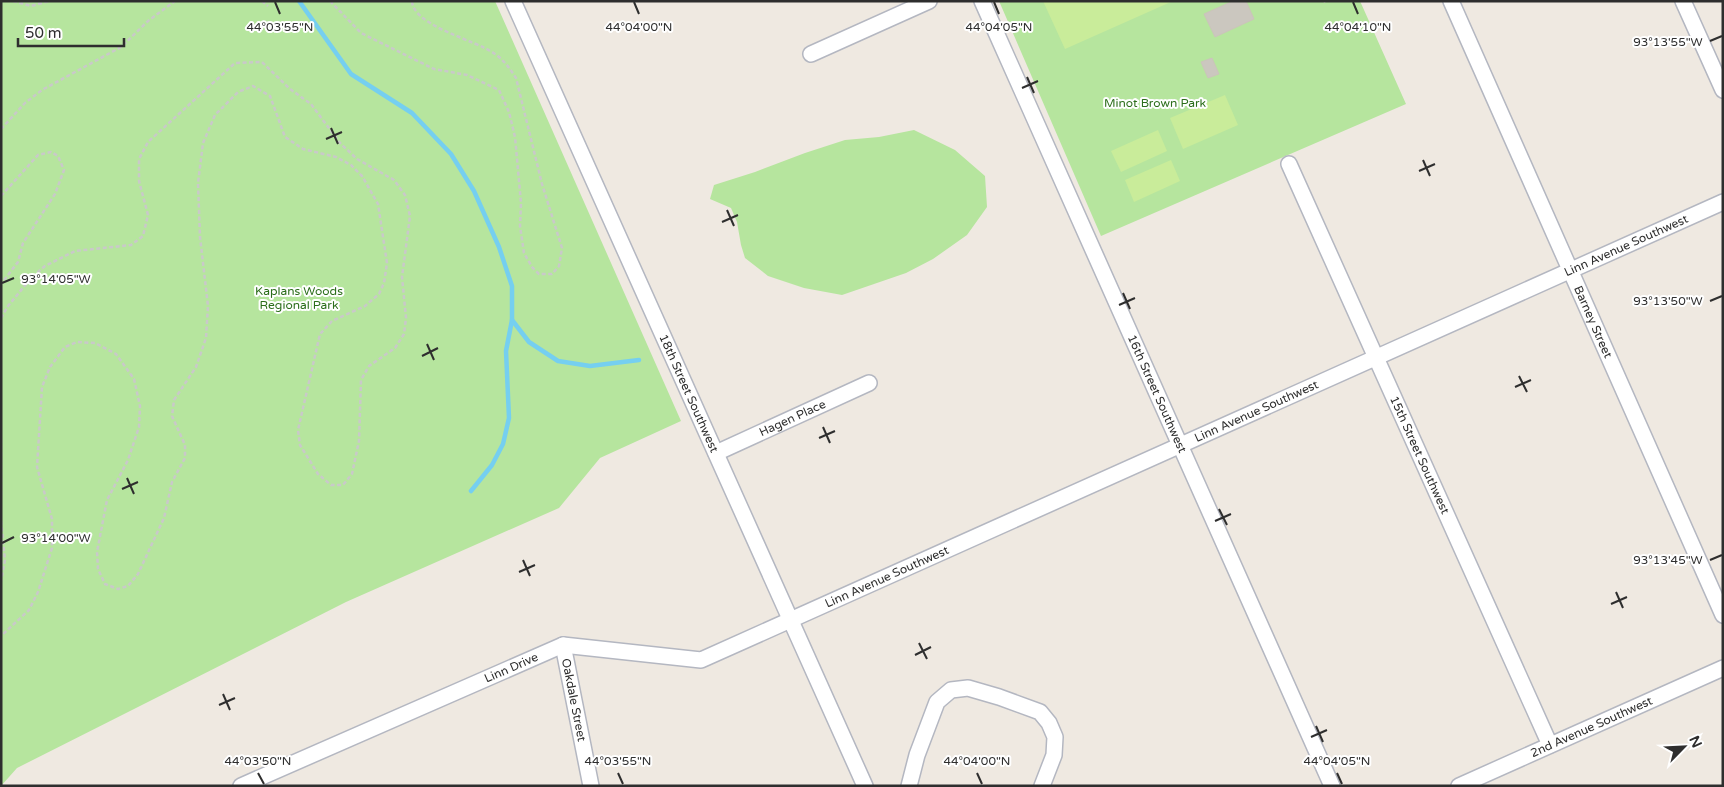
<svg xmlns="http://www.w3.org/2000/svg" width="1724" height="787" font-family="'Varela Round',sans-serif">
<style>
.green{fill:#b6e59e}
.pitch{fill:#c9ec9a}
.lines{fill:none;stroke-linecap:round;stroke-linejoin:round}
.stream{stroke:#75cff0;stroke-width:4.5}
.building{fill:#cbc7bf;stroke:#cbc5ba}
.minor-casing{stroke:#b4b7c1;stroke-width:18}
.path{stroke:#c9c9c9;stroke-width:2.5;stroke-dasharray:4 2.5;stroke-linecap:butt}
.minor{stroke:#fff;stroke-width:15}
.ticks{fill:none;stroke:#2e2e2e;stroke-width:2}
.labels{text-anchor:middle;dominant-baseline:central;stroke-width:4;stroke-linejoin:round;paint-order:stroke}
.park-label{font-size:12px;fill:#2c6e1b;stroke:#fff}
.street-label{font-size:12px;fill:#2e2e2e;stroke:#fff}
.ticks-label{font-size:12px;text-anchor:middle;fill:#2e2e2e;stroke:#fff;stroke-width:4;stroke-linejoin:round;paint-order:stroke}
</style>
<rect width="100%" height="100%" fill="#efe9e1"/>
<g class="green">
<polygon points="1,1 495,1 681,421 600,458 559,508 346,602 17,768 1,786"/>
<polygon points="999,1 1323,1 1324,3 1328,1 1360,1 1406,104 1101,236"/>
<polygon points="914,130 955,150 985,176 987,207 967,235 933,259 906,273 842,295 804,288 768,276 745,258 741,245 737,222 731,208 710,199 714,185 755,172 805,153 845,140 879,137"/>
</g>
<g class="pitch">
<polygon points="1043,1 1173,1 1065,49"/>
<polygon points="1225,95 1238,125 1183,149 1170,118"/>
<polygon points="1158,130 1167,151 1121,172 1111,151"/>
<polygon points="1171,160 1180,181 1134,202 1125,180"/>
</g>
<g class="lines">
<g class="stream">
<polyline points="299,1 351,74 412,113 451,154 474,191 499,247 512,286 512,320 506,351 509,418 503,444 492,465 471,491"/>
<polyline points="512,320 529,342 558,361 590,366 639,360"/>
</g>
</g>
<g class="building">
<polygon points="1233,1 1246,1 1254,19 1215,37 1204,14"/>
<polygon points="1212,58 1219,74 1208,78 1201,62"/>
</g>
<g class="lines">
<g class="minor-casing">
<g id="minor">
<path id="s1" d="M513,1L865,786"/>
<path id="s2" d="M982,1L1332,786"/>
<path id="s3" d="M1451,1L1723,615"/>
<polyline points="1683,1 1723,90"/>
<polyline points="811,54 929,1"/>
<path id="s4" d="M1289,164L1550,745"/>
<path id="s5" d="M716,453L869,383"/>
<path id="s6" d="M563,645L591,786"/>
<path id="s7" d="M241,786L563,645L701,660L1723,202"/>
<polyline points="909,786 917,755 937,702 951,690 968,688 999,697 1040,712 1049,723 1055,737 1054,755 1042,786"/>
<path id="s8" d="M1459,786L1723,668"/>
</g>
</g>
<g class="path">
<polyline points="13,1 31,6 49,1"/>
<polyline points="262,1 268,6"/>
<path d="M330,1L361,33L434,69L467,75L499,90L509,112L515,137L521,203L520,226L524,253L532,267L539,274H552L559,266L562,248L542,184L516,78C510,69 504,60 495,54C476,40 413,26 412,1"/>
<polyline points="1,129 25,103 42,90 121,47 148,21 175,1"/>
<polyline points="1,196 38,155 51,152 58,156 64,170 55,194 23,243 18,262 1,284"/>
<polyline points="1,318 8,306 32,277 45,266 75,251 131,245 143,236 148,215 139,181 139,159 148,142 235,63 262,62 290,89 311,104 340,143 357,159 394,180 405,195 410,216 402,277 406,318 404,334 395,348 369,366 361,380 359,441 352,474 343,485 331,485 318,474 300,445 298,430 320,334 332,321 365,306 379,294 384,283 387,263 378,204 362,176 351,165 336,157 303,149 285,137 270,96 253,86 238,92 215,115 203,143 198,183 200,237 208,306 206,338 196,367 174,400 172,416 185,445 185,458 172,482 164,518 138,574 128,586 118,589 105,584 98,569 97,552 107,500 128,460 139,427 140,406 134,379 116,354 95,343 77,342 65,347 50,367 42,387 37,467 52,519 52,548 38,592 29,610 1,636"/>
<polyline points="1,439 1,496"/>
<polyline points="1,521 5,560 1,581"/>
</g>
<use href="#minor" class="minor"/>
</g>
<path class="ticks" d="M275,2L280,14M634,2L639,14M994,2L999,14M1353,2L1358,14M1710,41L1722,36M1027,77L1034,93M1022,88L1038,81M331,128L338,144M326,139L342,132M1423,160L1430,176M1419,171L1435,164M727,210L734,226M722,222L738,215M2,283L14,278M1123,293L1130,309M1710,301L1722,296M1119,305L1135,298M427,344L434,360M422,356L438,348M1519,376L1527,392M1515,387L1531,380M823,427L830,443M819,438L835,431M127,478L134,494M122,489L138,482M1219,509L1227,525M1215,521L1231,514M2,543L14,537M523,560L530,576M1710,560L1722,555M519,572L535,565M1616,592L1623,608M1611,604L1627,597M919,643L927,659M915,655L931,647M223,694L230,710M219,705L235,698M1316,726L1323,742M1311,737L1327,730M258,773L264,784M618,773L623,784M977,773L982,784M1337,773L1342,784"/>
<g class="labels">
<g class="park-label">
<text x="1155" y="103">Minot Brown Park</text>
<text x="299" y="291">Kaplans Woods<tspan x="299" dy="14">Regional Park</tspan></text>
</g>
<g class="street-label">
<text stroke="none"><textPath href="#s7" startOffset="1504">Linn Avenue Southwest</textPath></text>
<text stroke="none"><textPath href="#s3" startOffset="351">Barney Street</textPath></text>
<text stroke="none"><textPath href="#s2" startOffset="430">16th Street Southwest</textPath></text>
<text stroke="none"><textPath href="#s1" startOffset="430">18th Street Southwest</textPath></text>
<text stroke="none"><textPath href="#s7" startOffset="1099">Linn Avenue Southwest</textPath></text>
<text stroke="none"><textPath href="#s5" startOffset="84">Hagen Place</textPath></text>
<text stroke="none"><textPath href="#s4" startOffset="319">15th Street Southwest</textPath></text>
<text stroke="none"><textPath href="#s7" startOffset="694">Linn Avenue Southwest</textPath></text>
<text stroke="none"><textPath href="#s7" startOffset="295">Linn Drive</textPath></text>
<text stroke="none"><textPath href="#s6" startOffset="56">Oakdale Street</textPath></text>
<text stroke="none"><textPath href="#s8" startOffset="145">2nd Avenue Southwest</textPath></text>
</g>
</g>
<g class="ticks-label">
<text x="280" y="31">44°03'55"N</text>
<text x="999" y="31">44°04'05"N</text>
<text x="639" y="31">44°04'00"N</text>
<text x="1358" y="31">44°04'10"N</text>
<text x="1668" y="46">93°13'55"W</text>
<text x="56" y="283">93°14'05"W</text>
<text x="1668" y="305">93°13'50"W</text>
<text x="56" y="542">93°14'00"W</text>
<text x="1668" y="564">93°13'45"W</text>
<text x="258" y="765">44°03'50"N</text>
<text x="618" y="765">44°03'55"N</text>
<text x="977" y="765">44°04'00"N</text>
<text x="1337" y="765">44°04'05"N</text>
</g>
<rect width="1724" height="787" fill="none" stroke="#2e2e2e" stroke-width="5"/>
<g transform="translate(1684 747) rotate(66)" stroke="#ffffff" stroke-width="4" paint-order="stroke">
<path d="M0-4L9 19L0 12L-9 19Z" fill="#2e2e2e"/>
<text y="-8" font-size="14" font-weight="bold" text-anchor="middle" fill="#2e2e2e">N</text>
</g>
<path d="M18 38v8h106v-8" fill="none" stroke="#2e2e2e" stroke-width="2.5"/>
<text x="25" y="38" font-size="15" fill="#2e2e2e" stroke="#ffffff" stroke-width="4" paint-order="stroke">50 m</text>
</svg>
